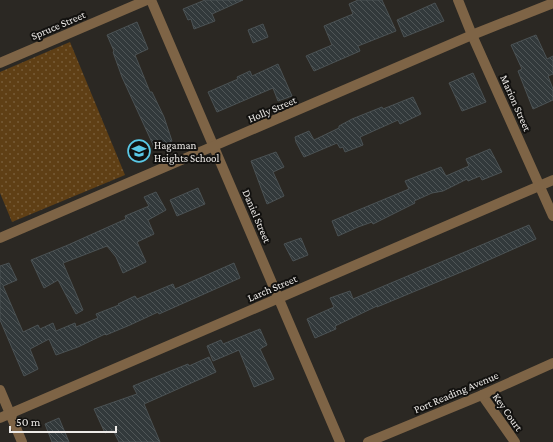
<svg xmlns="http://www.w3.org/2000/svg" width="553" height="442" font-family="'Crimson Pro',serif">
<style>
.park{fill:url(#park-dots)}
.building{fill:url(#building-back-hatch);stroke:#4b5254}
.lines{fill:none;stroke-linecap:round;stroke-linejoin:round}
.minor{stroke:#7e6446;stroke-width:10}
.tertiary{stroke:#7e6446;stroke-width:10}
.labels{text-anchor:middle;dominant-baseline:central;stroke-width:4;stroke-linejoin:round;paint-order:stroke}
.street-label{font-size:11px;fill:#eeebe8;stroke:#12110f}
.poi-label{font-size:11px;fill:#eeebe8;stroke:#12110f;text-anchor:start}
</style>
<defs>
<pattern id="park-dots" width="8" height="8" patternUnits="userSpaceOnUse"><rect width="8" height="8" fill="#5f3f15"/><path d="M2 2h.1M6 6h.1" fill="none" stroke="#765b37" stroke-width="1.8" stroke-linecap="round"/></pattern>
<pattern id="building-back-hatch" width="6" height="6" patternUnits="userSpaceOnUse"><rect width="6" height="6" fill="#32393b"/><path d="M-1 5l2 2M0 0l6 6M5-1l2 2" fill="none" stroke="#505657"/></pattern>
</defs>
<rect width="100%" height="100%" fill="#2b2823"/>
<polygon class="park" points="70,42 125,175 12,222 0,193 0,72"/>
<g class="building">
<polygon points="205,0 243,0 212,14 215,21 194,29 191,19 188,20 183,9"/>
<polygon points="358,0 382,0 396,31 358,46 360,51 314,71 306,56 332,45 324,26 353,14 349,4"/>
<polygon points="435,3 444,21 404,37 397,20"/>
<polygon points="137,22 148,49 135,55 150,92 152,92 164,117 172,141 155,149 122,77 113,52 114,51 107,35"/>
<polygon points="263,24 268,37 253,43 248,30"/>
<polygon points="536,35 547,59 553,56 553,74 548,76 553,89 553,100 533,109 518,71 522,69 511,45"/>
<polygon points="278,64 292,96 278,101 273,88 217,112 208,92 238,79 237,77 250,71 252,76"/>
<polygon points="473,73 486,102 462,111 449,83"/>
<polygon points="413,97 421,114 400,124 398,120 360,137 363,145 345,152 343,147 340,148 337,143 304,157 296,142 295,137 309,131 314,140 339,128 339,126 352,119 382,107 383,109"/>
<polygon points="490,149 502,172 482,180 480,176 468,181 467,179 443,191 432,193 414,201 415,203 373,224 372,222 358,227 338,236 332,221 409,189 405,181 441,167 446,176 469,166 466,159"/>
<polygon points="276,152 284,167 273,172 284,196 267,204 251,161"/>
<polygon points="198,188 205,204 177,216 170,200"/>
<polygon points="156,192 166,210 148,220 154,234 137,242 146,262 123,273 116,257 107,246 63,263 83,310 76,314 58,280 44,288 31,260 68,245 126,219 125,216 149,206 144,197"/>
<polygon points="529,225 536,239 466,270 377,307 377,306 335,326 336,329 315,338 307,319 334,307 330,298 350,291 353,299"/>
<polygon points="301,238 308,255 293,261 284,244"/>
<polygon points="9,263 17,280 3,286 23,332 38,325 40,329 53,323 56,331 75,323 76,327 98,318 96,314 119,305 118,304 135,296 137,299 173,284 175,289 234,263 240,278 159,314 158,312 130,325 106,335 105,334 78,347 56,355 49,339 30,349 38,369 24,376 0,320 0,266"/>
<polygon points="260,329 267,345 260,349 274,379 254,387 239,350 213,361 207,346 221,340 223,344"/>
<polygon points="209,357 216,372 144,404 160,442 119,442 113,430 105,433 94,409 137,394 133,386 188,364 189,366"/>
<polygon points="59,418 61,423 69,442 52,442 45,424"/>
</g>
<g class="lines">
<g class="minor">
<polyline points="151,0 340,442"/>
<polyline points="458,0 472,35 553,216"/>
<polyline points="0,63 147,0"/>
<polyline points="0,238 472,35 553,3"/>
<polyline points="0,390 22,442"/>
<polyline points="482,395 515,442"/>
<polyline points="0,418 553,180"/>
</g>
<polyline class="tertiary" points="368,442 482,395 553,363"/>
</g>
<defs>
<g id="school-ring" transform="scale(1.15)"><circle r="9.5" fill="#12110f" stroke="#5ac8e6" stroke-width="1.5"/><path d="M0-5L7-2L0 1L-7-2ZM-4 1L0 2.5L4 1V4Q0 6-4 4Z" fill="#5ac8e6"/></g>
</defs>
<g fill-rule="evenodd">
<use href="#school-ring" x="139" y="151"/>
</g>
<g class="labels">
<g class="street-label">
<text transform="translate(58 25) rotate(-23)">Spruce Street</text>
<text transform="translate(516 103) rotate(66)">Marion Street</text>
<text transform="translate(272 109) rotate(-23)">Holly Street</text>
<text transform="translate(257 216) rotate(67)">Daniel Street</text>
<text transform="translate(272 288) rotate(-23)">Larch Street</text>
<text transform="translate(456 392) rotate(-23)">Port Reading Avenue</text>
<text transform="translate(508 412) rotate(55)">Key Court</text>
</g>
<g class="poi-label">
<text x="154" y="145">Hagaman<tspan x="154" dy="13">Heights School</tspan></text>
</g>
</g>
<path d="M10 426v6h106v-6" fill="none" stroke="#eeebe8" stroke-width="2"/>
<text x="16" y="426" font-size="12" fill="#eeebe8" stroke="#12110f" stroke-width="3" paint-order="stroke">50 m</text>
</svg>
